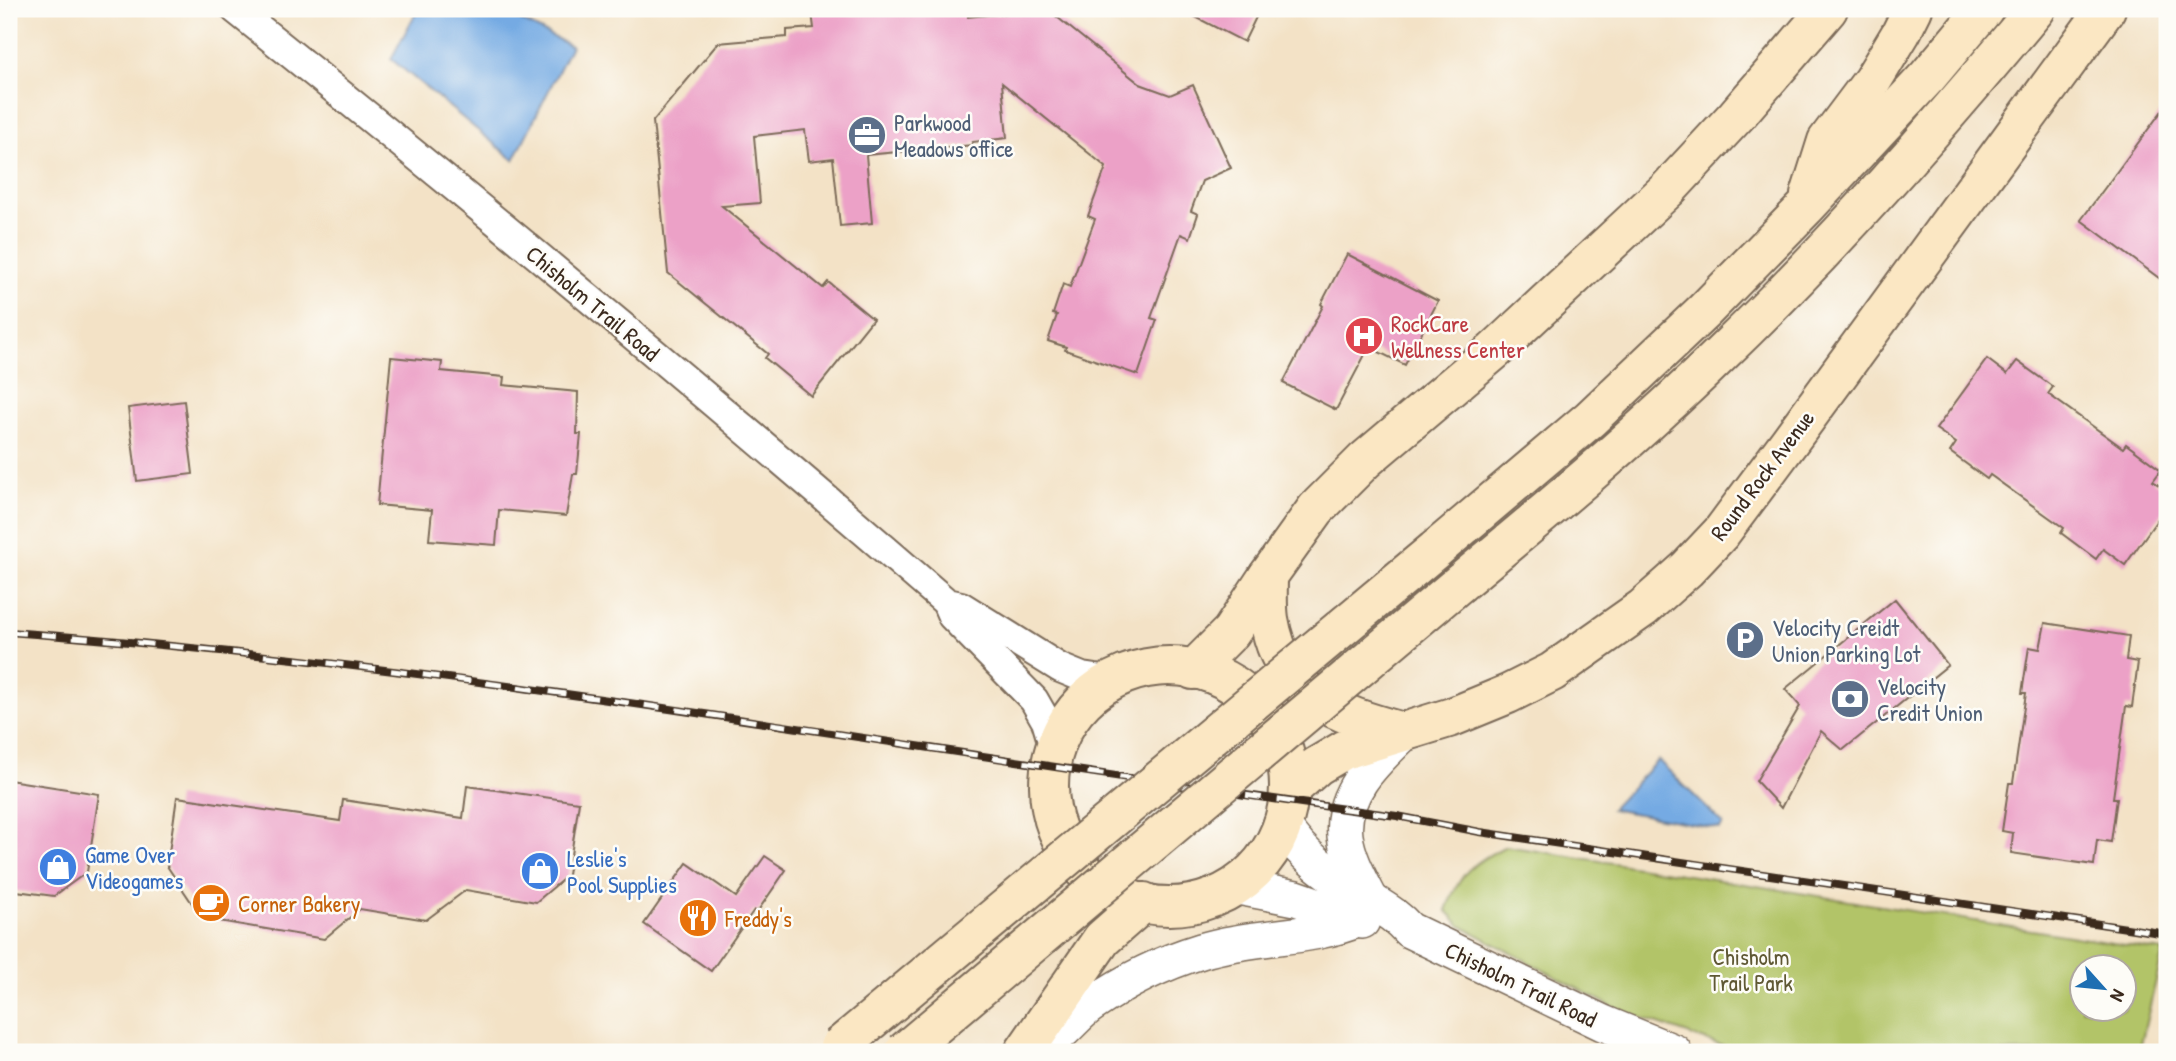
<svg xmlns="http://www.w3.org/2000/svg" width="2176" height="1061" font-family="'Patrick Hand',sans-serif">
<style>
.green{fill:#b2c467;stroke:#767742;stroke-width:2;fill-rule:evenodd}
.water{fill:#75aae3;stroke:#586a80;stroke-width:2}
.building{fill:#eca1c7}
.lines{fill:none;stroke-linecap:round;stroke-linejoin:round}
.minor-casing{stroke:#7b6a59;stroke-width:32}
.tertiary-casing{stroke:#7b6a59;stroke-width:38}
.secondary-casing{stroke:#7b6a59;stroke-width:42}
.minor{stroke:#fff;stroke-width:28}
.tertiary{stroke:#fff;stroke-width:35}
.secondary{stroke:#fbe7c3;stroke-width:38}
.rail-casing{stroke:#3b2a1e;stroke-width:8}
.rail{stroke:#fdfcf7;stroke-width:5;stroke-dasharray:16;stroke-linecap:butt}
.secondary-bridge-casing{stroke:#7b6a59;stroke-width:42;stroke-linecap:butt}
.secondary-bridge{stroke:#fbe7c3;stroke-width:38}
.labels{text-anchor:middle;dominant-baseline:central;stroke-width:5;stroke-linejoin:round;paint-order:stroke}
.service-label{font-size:23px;fill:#4e5e75;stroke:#fdfcf7;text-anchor:start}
.street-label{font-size:23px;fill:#3b2a1e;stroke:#fdfcf7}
.health-label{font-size:23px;fill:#be3a42;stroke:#fdfcf7;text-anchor:start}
.shop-label{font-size:23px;fill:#366cbe;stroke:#fdfcf7;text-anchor:start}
.food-label{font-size:23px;fill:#c56008;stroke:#fdfcf7;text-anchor:start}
.park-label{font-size:23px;fill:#5f5834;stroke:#fdfcf7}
</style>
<rect width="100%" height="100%" fill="#fdfcf7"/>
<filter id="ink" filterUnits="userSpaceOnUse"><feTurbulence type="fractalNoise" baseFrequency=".0143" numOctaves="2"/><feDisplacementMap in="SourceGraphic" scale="14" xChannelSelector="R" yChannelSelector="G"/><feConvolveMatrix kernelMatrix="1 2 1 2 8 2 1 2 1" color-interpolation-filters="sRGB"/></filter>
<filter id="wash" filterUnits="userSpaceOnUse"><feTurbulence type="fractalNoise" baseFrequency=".00686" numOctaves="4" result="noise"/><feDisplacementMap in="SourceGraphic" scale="28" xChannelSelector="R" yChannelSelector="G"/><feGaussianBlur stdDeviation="1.57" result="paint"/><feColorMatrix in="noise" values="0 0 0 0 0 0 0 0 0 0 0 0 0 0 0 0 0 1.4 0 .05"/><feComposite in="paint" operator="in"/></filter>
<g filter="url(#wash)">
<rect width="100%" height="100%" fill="#f3e2c6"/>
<path class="green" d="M1506,846L2163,951L2139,1052H1740L1618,1010L1461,926L1446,910C1461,871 1470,865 1506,846ZM2082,967H2124V1009H2082Z"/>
<g class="water">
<polygon points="418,9 499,9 571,46 514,160 391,59"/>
<polygon points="1658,760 1723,824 1720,829 1611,809"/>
</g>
<g id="blocks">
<g class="building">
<polygon points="941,9 959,9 960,13 968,12 968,17 1047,9 1140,84 1170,95 1193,85 1231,168 1202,181 1191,211 1198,214 1190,238 1181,234 1151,318 1157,320 1138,375 1065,350 1066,347 1048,341 1057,315 1053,314 1063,284 1070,287 1095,219 1088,216 1106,167 1002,83 1007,138 972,142 973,145 866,155 872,223 840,226 833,158 809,161 805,130 754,136 760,203 722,206 823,288 828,282 873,319 811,396 765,358 768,354 668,273 653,121 718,43 787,37 787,30 814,28 812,13 849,10 849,15"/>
<polygon points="1180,9 1260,9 1244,42"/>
<polygon points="2167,104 2167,284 2081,220"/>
<polygon points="1347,254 1438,301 1405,365 1369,347 1336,410 1283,383 1323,306 1321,304"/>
<polygon points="391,357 442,362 441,371 504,377 503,385 578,392 577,434 581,434 577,474 573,474 566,516 499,510 496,545 429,540 432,510 377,505"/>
<polygon points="1987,359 2007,374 2017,361 2053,387 2048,394 2123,448 2126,444 2161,470 2153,481 2167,491 2167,506 2125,565 2103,549 2096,559 2061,533 2064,528 1990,475 1987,479 1950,452 1956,443 1936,429"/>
<polygon points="184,401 193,474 137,481 128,408"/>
<polygon points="1895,599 1948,665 1843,750 1821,731 1781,808 1756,781 1800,706 1785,689"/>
<polygon points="2045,623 2129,636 2126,660 2138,662 2132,707 2126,706 2113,798 2117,798 2111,842 2097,840 2094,865 2011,853 2013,833 2002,831 2009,783 2013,783 2026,693 2022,693 2029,647 2040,649"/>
<polygon points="9,780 99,794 87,872 54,896 9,890"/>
<polygon points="467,786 579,802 568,875 536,902 466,890 426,920 360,909 324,939 202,918 167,866 177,797 340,821 343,800 463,818"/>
<polygon points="765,856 786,870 757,912 754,910 711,971 644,924 687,863 736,897"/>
</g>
</g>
</g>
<g filter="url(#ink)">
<use href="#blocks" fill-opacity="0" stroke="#7b6a59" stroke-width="2"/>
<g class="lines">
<g class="minor-casing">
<g id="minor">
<path d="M235,9C476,202 713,400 946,602L952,616L1034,700L1046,721L1053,744"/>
<polyline points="952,604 961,606 1060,668 1082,677 1108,681"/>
</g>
</g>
<g class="tertiary-casing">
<g id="tertiary">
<path d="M1284,827C1304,859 1334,877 1365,897C1382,908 1396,915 1409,930L1603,1023L1674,1052"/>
<polyline points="1238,887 1296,898 1362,921"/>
<path d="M1371,901C1361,881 1348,859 1345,836C1340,792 1376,760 1405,732"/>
<path d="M1026,1052C1037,1046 1049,1041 1059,1034C1070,1025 1079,1013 1091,1005C1124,982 1162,963 1201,951C1252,935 1310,940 1359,919"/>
</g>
</g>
<g class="secondary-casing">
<g id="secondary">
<polyline points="1810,195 1827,141 1872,81 1901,33 1913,9"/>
<polyline points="1435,550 1590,419 1704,311 1806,207 1928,76 1984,9"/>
<path d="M1268,576C1268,590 1267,605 1269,619C1282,696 1336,714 1403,732"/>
<path d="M1460,583C1548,510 1637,436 1719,356C1832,248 1936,129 2036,9"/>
<circle cx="1169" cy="786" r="120"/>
<polyline points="1193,670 1231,632 1268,576 1316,509 1365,460 1494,351 1668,189 1736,116 1828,9"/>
<polyline points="1291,789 1317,766 1344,750 1452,717 1508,694 1552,672 1643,608 1687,569 1721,533 1789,442 2106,9"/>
<polyline points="1024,1052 1102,939 1144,902"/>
</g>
</g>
<use href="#minor" class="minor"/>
<use href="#tertiary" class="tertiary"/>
<use href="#secondary" class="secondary"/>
<g class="rail-casing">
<path id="rail" d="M9,632C475,666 934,755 1397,816L1480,832L2167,934"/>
</g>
<use href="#rail" class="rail"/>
<g class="secondary-bridge-casing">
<g id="secondary-bridge">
<polyline points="839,1047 1435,550"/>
<polyline points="904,1052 1460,583"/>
</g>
</g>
<use href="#secondary-bridge" class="secondary-bridge"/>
</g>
</g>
<defs>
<g id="office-disc" transform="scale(2.0125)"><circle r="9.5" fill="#5c6f8a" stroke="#fdfcf7"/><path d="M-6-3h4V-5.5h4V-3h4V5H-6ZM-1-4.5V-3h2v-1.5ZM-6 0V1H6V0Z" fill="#fff"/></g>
<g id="hospital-disc" transform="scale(2.0125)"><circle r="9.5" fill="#e0444e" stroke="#fdfcf7"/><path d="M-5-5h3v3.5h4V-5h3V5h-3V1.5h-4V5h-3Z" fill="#fff"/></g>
<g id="parking-disc" transform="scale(2.0125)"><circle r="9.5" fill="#5c6f8a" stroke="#fdfcf7"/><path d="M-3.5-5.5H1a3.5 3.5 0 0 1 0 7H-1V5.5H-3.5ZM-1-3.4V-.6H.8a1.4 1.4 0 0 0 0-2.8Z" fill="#fff"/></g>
<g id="bank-disc" transform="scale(2.0125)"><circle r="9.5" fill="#5c6f8a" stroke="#fdfcf7"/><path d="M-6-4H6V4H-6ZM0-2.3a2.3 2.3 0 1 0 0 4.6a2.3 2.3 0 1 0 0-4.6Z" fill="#fff"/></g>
<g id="shop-disc" transform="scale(2.0125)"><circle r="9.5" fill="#3f7fe0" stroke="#fdfcf7"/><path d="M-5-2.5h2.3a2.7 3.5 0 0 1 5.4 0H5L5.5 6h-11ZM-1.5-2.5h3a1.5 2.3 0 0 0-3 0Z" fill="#fff"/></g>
<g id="cafe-disc" transform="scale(2.0125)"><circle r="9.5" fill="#e8710a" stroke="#fdfcf7"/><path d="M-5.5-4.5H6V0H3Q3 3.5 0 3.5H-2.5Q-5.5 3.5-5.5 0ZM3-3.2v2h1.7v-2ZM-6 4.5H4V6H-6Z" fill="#fff"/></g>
<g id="restaurant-disc" transform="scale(2.0125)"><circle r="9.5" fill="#e8710a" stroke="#fdfcf7"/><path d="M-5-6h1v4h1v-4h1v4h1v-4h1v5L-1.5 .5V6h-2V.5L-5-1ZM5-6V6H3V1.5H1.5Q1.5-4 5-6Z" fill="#fff"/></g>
</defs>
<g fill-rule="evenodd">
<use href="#office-disc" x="867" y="135"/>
<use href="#hospital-disc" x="1364" y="336"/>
<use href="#parking-disc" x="1745" y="640"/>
<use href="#bank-disc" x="1850" y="699"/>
<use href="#shop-disc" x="58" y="867"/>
<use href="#shop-disc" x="540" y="871"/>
<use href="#cafe-disc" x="211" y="903"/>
<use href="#restaurant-disc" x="698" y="918"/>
</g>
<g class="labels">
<g class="service-label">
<text x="894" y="122">Parkwood<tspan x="894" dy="26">Meadows office</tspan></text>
<text x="1772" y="627">Velocity Creidt<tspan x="1772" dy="26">Union Parking Lot</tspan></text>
<text x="1877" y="686">Velocity<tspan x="1877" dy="26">Credit Union</tspan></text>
</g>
<g class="street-label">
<text transform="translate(593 303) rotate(40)">Chisholm Trail Road</text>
<text transform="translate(1762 475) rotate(-53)">Round Rock Avenue</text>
<text transform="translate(1521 984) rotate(26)">Chisholm Trail Road</text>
</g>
<g class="health-label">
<text x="1391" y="323">RockCare<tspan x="1391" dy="26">Wellness Center</tspan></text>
</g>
<g class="shop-label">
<text x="85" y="854">Game Over<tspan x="85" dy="26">Videogames</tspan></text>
<text x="567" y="858">Leslie's<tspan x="567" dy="26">Pool Supplies</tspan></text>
</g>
<g class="food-label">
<text x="238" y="903">Corner Bakery</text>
<text x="725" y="918">Freddy's</text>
</g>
<g class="park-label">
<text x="1751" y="956">Chisholm<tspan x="1751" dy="26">Trail Park</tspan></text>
</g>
</g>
<rect width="2176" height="1061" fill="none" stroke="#fdfcf7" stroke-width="35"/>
<g transform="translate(2103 988) rotate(117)"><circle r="33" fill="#fdfcf7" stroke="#afa8a0" stroke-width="2"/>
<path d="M0-5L12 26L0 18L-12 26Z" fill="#1f6fb2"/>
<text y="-10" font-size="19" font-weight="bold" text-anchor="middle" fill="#3b2a1e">N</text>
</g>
</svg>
